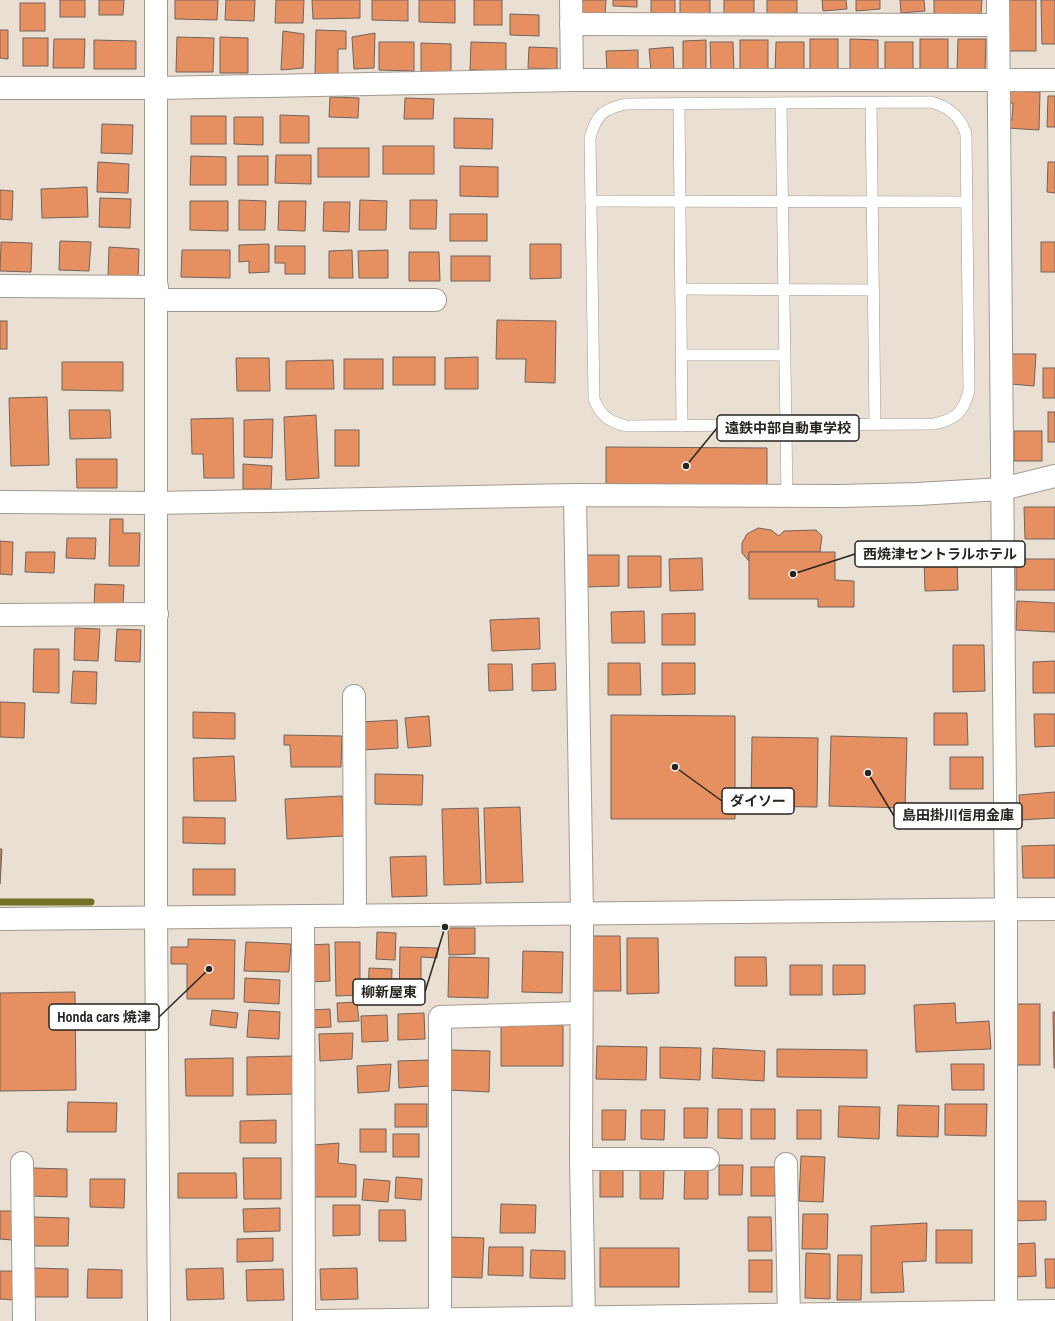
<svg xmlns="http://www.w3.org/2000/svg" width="1055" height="1321" font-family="'Archivo Narrow','Noto Sans JP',sans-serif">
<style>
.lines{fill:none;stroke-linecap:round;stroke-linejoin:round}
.stream{stroke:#727027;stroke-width:7}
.building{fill:#e69061;stroke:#70635c}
.service-casing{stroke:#a3998e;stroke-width:12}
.minor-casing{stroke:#a3998e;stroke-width:24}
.tertiary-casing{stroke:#a3998e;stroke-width:24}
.service{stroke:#fff;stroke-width:11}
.minor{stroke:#fff;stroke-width:22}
.tertiary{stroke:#fff;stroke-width:22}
.leader{fill:none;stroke:#292521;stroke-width:1.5}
.callout-dot{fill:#292521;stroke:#fff;stroke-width:1.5}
.callout{fill:#fff;stroke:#292521;stroke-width:1.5}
.callout-label{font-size:14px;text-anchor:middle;font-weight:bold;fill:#292521}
</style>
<rect width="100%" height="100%" fill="#eadfd3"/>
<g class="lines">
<polyline class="stream" points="0,902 91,902"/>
</g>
<g class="building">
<rect x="60" y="0" width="25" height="17"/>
<polygon points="99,0 124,0 123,15 99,15"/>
<polygon points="175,0 218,0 217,20 175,19"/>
<polygon points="226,0 255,0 254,21 225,20"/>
<polygon points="276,0 304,0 303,23 275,23"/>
<polygon points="312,0 360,0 360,18 313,19"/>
<polygon points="372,0 408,0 408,21 372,20"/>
<polygon points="419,0 455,0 455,23 419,22"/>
<rect x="474" y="0" width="28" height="25"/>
<polygon points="582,0 606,0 605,15 581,14"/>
<polygon points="613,0 637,0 637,7 613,6"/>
<polygon points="651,0 675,0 675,14 651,13"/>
<rect x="680" y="0" width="30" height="15"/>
<polygon points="724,0 754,0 754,14 724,15"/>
<polygon points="767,0 797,0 797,13 767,14"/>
<polygon points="822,0 846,0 847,9 823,11"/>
<polygon points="856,0 880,0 880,9 856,11"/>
<polygon points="900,0 924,0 925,11 901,13"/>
<polygon points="934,0 982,0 981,14 934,15"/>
<rect x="1008" y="0" width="28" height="51"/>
<polygon points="1041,0 1055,0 1055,44 1042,44"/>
<rect x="20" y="3" width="25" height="28"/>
<polygon points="510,14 539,15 539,36 510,35"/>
<polygon points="0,30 8,30 8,59 0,58"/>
<polygon points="316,30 346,31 346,49 338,49 338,74 315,74"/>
<polygon points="283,31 304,34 303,68 281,70"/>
<polygon points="375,33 374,68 354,69 352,37"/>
<polygon points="177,37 214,38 213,72 176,72"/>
<polygon points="220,37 248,38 248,73 220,73"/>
<rect x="23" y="38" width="25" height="28"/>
<polygon points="54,39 85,39 84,68 53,68"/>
<rect x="810" y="39" width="28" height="30"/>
<polygon points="850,39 878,40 878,70 850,69"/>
<rect x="920" y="39" width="28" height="30"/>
<polygon points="958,39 986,39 985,69 957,69"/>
<polygon points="94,40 136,41 136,69 94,69"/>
<polygon points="706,40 706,71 683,71 683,41"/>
<rect x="740" y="40" width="28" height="30"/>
<polygon points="379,42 414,42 414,71 379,70"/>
<polygon points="471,42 506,43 506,71 470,70"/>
<polygon points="710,42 733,42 734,72 711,73"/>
<polygon points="776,42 804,42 804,72 775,72"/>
<rect x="885" y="42" width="28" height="30"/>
<polygon points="421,43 451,44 451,73 421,72"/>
<polygon points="529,47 557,48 557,69 528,68"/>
<polygon points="673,47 674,70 651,71 649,49"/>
<polygon points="638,50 638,72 607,73 606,51"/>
<polygon points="1008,91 1040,92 1039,130 1007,128 1007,120 1012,120 1013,103 1007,103"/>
<polygon points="1048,96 1055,96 1055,127 1047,127"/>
<polygon points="330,97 359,98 358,118 329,117"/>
<polygon points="405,98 434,99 433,119 404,119"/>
<polygon points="280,115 309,116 309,143 280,143"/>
<rect x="191" y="116" width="35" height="28"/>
<polygon points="234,117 263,117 263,145 234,144"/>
<polygon points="454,118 493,119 492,149 454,148"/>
<polygon points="102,124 133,125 132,154 101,153"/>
<rect x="383" y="146" width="51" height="28"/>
<rect x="318" y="148" width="51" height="29"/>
<polygon points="276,155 311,155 311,184 275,183"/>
<polygon points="191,156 226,157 226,185 190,185"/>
<rect x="238" y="156" width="30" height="29"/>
<polygon points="98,162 129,164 128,193 97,192"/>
<polygon points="1048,162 1055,162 1055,193 1047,192"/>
<polygon points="460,166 498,167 498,197 460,196"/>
<polygon points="87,187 88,217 42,218 41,189"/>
<polygon points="0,190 13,191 12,220 0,219"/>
<polygon points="100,198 131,199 130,228 99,227"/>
<polygon points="239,200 266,201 265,230 239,230"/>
<polygon points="360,200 387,201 386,230 359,230"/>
<polygon points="410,200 437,200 436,229 410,229"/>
<polygon points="190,201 228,201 228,231 190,230"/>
<polygon points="279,201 306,201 305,231 278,230"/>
<polygon points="324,202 350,202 349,232 323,231"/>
<rect x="450" y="214" width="37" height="27"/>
<polygon points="60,241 91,242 89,271 59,270"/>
<polygon points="1,242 32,243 31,272 0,271"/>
<rect x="1041" y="242" width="14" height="30"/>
<polygon points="269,244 269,272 249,273 249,261 239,262 239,245"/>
<polygon points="530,244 561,244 561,278 530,279"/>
<polygon points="275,246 305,246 305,274 285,274 285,263 275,263"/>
<polygon points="109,247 139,249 138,278 108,276"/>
<polygon points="182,250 230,250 230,278 181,277"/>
<polygon points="352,250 353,278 329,278 329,251"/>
<polygon points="388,250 388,278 359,278 358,251"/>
<polygon points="409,252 439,252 440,281 409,281"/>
<rect x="451" y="256" width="39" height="25"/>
<polygon points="497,320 556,321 555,383 525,382 526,359 496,359"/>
<rect x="0" y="321" width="7" height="28"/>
<polygon points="1011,354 1036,354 1034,386 1011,384"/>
<rect x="393" y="357" width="42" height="28"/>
<polygon points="478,357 478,389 445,389 445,358"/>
<polygon points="236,358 269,358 270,391 237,391"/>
<rect x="344" y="359" width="39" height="30"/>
<polygon points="333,360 334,389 286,389 286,361"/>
<polygon points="62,362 123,362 123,391 62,390"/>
<rect x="1043" y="368" width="12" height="30"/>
<polygon points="47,397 49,465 11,466 9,398"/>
<polygon points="69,410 110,410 111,438 70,439"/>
<rect x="1048" y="412" width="7" height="30"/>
<polygon points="316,415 319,478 286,480 284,417"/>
<polygon points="233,418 234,478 204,478 203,454 192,454 191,419"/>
<polygon points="273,419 272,458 244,457 244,420"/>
<rect x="335" y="430" width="24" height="36"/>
<rect x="1014" y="431" width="28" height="30"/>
<polygon points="606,447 767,448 767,485 606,484"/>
<polygon points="76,459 117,459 117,488 77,488"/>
<polygon points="243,464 272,466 271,489 243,489"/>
<polygon points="1024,507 1055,507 1055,539 1025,539"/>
<polygon points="110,519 123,519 123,533 140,533 139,566 109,566"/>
<polygon points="758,528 771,530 779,536 784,531 816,530 822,536 820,552 749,552 749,561 742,553 742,543 747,534"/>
<polygon points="67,538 96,538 95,559 66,558"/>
<polygon points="0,541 13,542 12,575 0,574"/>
<polygon points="26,552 55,552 54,573 25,572"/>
<polygon points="749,552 835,552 835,580 854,581 854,607 818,607 818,599 749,599"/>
<polygon points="586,555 619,555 619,586 586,587"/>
<polygon points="628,556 661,556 661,587 628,588"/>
<polygon points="702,558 703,590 670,591 669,559"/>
<polygon points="924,559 957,559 958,590 925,591"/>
<rect x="1016" y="559" width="39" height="31"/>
<polygon points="95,584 124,585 123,605 94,605"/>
<polygon points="1017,601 1055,603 1055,632 1016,630"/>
<polygon points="644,611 645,643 612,643 611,612"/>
<polygon points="695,613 695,645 662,645 662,614"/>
<polygon points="539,618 540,649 492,651 490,620"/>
<polygon points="75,628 100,629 98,661 74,660"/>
<polygon points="117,629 141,630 140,662 115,661"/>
<polygon points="953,645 984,645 985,691 953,692"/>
<polygon points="34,649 59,649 59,693 33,692"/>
<polygon points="1055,661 1055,693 1033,693 1033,662"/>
<polygon points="555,663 556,690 532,691 532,664"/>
<polygon points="608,663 640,663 641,695 608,695"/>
<polygon points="662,663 695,663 695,694 662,695"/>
<polygon points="488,664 512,664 513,690 489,691"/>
<polygon points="73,671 97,672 96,704 71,703"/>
<polygon points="0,702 25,703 24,738 0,737"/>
<polygon points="193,712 235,713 235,739 193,738"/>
<polygon points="934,713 967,713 968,745 934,745"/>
<polygon points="1034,714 1055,714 1055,746 1035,747"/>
<polygon points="611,715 735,716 735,819 611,819"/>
<polygon points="429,716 431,746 408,748 405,718"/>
<polygon points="397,720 398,748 362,750 361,722"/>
<polygon points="284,735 342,736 341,767 291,767 290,745 284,745"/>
<polygon points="831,736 907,738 905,808 829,806"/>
<polygon points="752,737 818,738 817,807 751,806"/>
<polygon points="234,756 236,801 194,801 193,758"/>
<rect x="950" y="757" width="33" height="32"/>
<polygon points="375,774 423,775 422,805 375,804"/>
<polygon points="1055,792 1055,818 1021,820 1019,795"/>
<polygon points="342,796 344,836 287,839 285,799"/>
<polygon points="520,807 523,882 486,883 484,808"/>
<polygon points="478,808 481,884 444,885 442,809"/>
<polygon points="183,817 225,818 225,844 183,843"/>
<polygon points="1055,845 1055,878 1023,878 1022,846"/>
<polygon points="0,849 2,849 0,884"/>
<polygon points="426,856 427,896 392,897 390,857"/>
<rect x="193" y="869" width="42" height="26"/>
<polygon points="448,928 475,928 475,954 449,955"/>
<polygon points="377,932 396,933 395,960 376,959"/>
<polygon points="589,936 620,936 621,991 590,991"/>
<polygon points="627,938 658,938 659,993 627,994"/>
<polygon points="188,939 235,940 234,999 187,999 187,964 171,964 171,947 188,947"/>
<polygon points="246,942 291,944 289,972 244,971"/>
<polygon points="335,942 360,942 360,995 336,996"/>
<polygon points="329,944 330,981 310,982 308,945"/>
<polygon points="400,947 438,948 437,958 421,957 421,1003 399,1003"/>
<polygon points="523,951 563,952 562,993 522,992"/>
<polygon points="449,957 489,958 488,998 448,997"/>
<polygon points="735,957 766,957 767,986 735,986"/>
<rect x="790" y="965" width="32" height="30"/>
<polygon points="833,965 865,965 865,994 833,995"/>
<polygon points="369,968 392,969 391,1001 368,1000"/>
<polygon points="245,978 280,980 279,1004 244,1002"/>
<polygon points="75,992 76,1090 0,1091 0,993"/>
<polygon points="357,1002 359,1021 338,1022 337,1003"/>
<polygon points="955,1003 956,1023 989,1021 991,1049 916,1052 914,1005"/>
<rect x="1016" y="1004" width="24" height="61"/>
<polygon points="330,1009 331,1027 311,1028 310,1010"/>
<polygon points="212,1010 238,1013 236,1028 210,1025"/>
<polygon points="249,1010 280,1012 279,1039 247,1037"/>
<polygon points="1053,1012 1055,1012 1055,1068 1054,1068"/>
<polygon points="424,1013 425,1039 398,1040 398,1014"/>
<polygon points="387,1015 388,1041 362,1042 361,1016"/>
<polygon points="501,1024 563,1025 563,1066 501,1066"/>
<polygon points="353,1033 352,1059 320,1061 319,1034"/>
<polygon points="597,1046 647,1047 646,1080 596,1079"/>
<polygon points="660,1047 701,1048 700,1080 660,1078"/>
<polygon points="713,1048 765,1051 764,1081 712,1078"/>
<polygon points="777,1049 867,1050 867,1078 777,1077"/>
<polygon points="450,1050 490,1051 489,1092 449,1090"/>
<polygon points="294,1056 295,1094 247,1095 247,1057"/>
<polygon points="233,1058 233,1096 186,1096 185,1059"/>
<polygon points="430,1060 430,1086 399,1088 398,1061"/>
<polygon points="391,1064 389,1091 358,1093 357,1066"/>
<polygon points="951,1064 984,1064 984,1090 952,1090"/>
<polygon points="68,1102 117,1103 116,1132 67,1132"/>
<rect x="395" y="1104" width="32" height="23"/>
<polygon points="945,1104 987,1104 986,1136 945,1135"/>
<polygon points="898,1105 939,1106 938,1137 897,1136"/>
<polygon points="839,1106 880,1107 879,1139 838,1137"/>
<polygon points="684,1108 708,1108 707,1138 684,1138"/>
<polygon points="718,1109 742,1109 742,1139 718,1138"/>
<rect x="751" y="1109" width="24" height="30"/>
<polygon points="602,1110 626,1110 625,1140 602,1140"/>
<polygon points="641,1110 665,1110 664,1140 641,1139"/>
<rect x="797" y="1110" width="24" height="29"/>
<polygon points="276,1120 276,1143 240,1143 240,1121"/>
<rect x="360" y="1129" width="26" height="23"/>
<rect x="393" y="1134" width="26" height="23"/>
<polygon points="339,1143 338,1163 356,1165 356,1197 314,1197 314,1145"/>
<polygon points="801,1156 825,1157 823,1202 799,1201"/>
<polygon points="243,1158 281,1158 281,1199 244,1199"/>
<polygon points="719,1165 743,1165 742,1195 719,1195"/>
<rect x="600" y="1167" width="23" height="30"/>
<rect x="751" y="1167" width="24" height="29"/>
<polygon points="33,1168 67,1169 67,1197 32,1196"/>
<polygon points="640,1169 664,1169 663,1199 640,1199"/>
<polygon points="685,1169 708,1170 708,1199 684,1199"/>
<polygon points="178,1173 236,1173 237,1198 178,1198"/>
<polygon points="396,1177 422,1179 421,1200 395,1198"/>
<polygon points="90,1179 125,1179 124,1208 90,1207"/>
<polygon points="364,1179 390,1181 388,1202 362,1200"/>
<polygon points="1013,1201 1046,1201 1046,1220 1013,1221"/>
<polygon points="501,1204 536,1205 535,1233 500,1233"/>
<polygon points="333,1205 360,1205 360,1235 333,1236"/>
<polygon points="280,1208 280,1231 244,1232 243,1209"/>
<polygon points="379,1210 405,1210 406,1241 379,1241"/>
<polygon points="0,1211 13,1211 12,1240 0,1239"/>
<polygon points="803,1214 828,1214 827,1249 802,1249"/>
<polygon points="34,1217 69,1218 68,1246 34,1246"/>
<polygon points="748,1217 771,1217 772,1251 748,1251"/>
<polygon points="927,1223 926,1261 902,1262 904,1292 871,1293 871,1226"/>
<rect x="936" y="1230" width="36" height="33"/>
<polygon points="448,1237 484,1238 482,1278 447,1277"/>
<polygon points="273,1238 273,1261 237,1262 237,1239"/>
<polygon points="1035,1243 1036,1276 1016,1277 1015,1244"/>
<polygon points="489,1247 523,1247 523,1276 488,1275"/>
<rect x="600" y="1248" width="79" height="39"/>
<polygon points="531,1250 565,1251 565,1279 530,1278"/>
<polygon points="806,1253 830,1254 830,1299 805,1298"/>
<polygon points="838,1255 862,1255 861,1300 837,1300"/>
<polygon points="1045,1259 1055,1259 1055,1288 1046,1288"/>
<rect x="749" y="1260" width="23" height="32"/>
<polygon points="34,1268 68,1269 68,1297 33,1297"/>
<polygon points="223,1268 224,1299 187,1300 186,1269"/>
<polygon points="357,1268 358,1299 321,1300 320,1269"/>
<polygon points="88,1269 122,1270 122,1298 87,1298"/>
<polygon points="283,1269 284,1300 247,1301 246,1270"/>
<polygon points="0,1271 14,1271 13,1300 0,1299"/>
</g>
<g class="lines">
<g class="service-casing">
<g id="service">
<polyline points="871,102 875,424"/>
<path d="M931,102C949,107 960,116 966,134L969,391C963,413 956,419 934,424L626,426C609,422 600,415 594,399L590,138C596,115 603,109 626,104Z"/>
<polyline points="679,103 682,426"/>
<polyline points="781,103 787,496"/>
<polyline points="591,201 967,202"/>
<polyline points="681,289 874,290"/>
<polyline points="681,355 785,355"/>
</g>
</g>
<g class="minor-casing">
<g id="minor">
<polyline points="571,0 572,80"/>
<polyline points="998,0 1006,911 1006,1321"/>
<polyline points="571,24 998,25"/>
<polyline points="0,88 157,88 572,80 1055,80"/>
<polyline points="0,286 157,287"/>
<polyline points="157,300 435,300"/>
<polyline points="575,495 582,915 581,1159 584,1321"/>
<polyline points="0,502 156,503 575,495 840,496 918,494 1002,489 1055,476"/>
<polyline points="0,615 157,614"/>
<polyline points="354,696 355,916"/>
<polyline points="303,916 304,1321"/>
<polyline points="156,917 159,1321"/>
<polyline points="581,1159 708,1159"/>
<polyline points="22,1163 24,1321"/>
<polyline points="786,1164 789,1321"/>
<polyline points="440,1320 440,1017 580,1013"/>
<polyline points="318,1321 1055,1311"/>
</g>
</g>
<g class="tertiary-casing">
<g id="tertiary">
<polyline points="156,0 156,917"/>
<polyline points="0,919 1055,909"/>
</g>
</g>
<use href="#service" class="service"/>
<use href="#minor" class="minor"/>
<use href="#tertiary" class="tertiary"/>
</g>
<path class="leader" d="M686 466L717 428M793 574L855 554M675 767L722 801M868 773L894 816M445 927L425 992M209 969L159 1017"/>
<g class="callout-dot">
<circle cx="686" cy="466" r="4"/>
<circle cx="793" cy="574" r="4"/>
<circle cx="675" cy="767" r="4"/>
<circle cx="868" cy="773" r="4"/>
<circle cx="445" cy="927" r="4"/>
<circle cx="209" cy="969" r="4"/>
</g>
<g class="callout">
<rect x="717" y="415" width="142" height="26" rx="4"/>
<rect x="855" y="541" width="170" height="26" rx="4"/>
<rect x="722" y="788" width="72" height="26" rx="4"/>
<rect x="894" y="803" width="128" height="26" rx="4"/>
<rect x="353" y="979" width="72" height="26" rx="4"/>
<rect x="49" y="1004" width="110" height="26" rx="4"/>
</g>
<g class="callout-label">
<text x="788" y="433">遠鉄中部自動車学校</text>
<text x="940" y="559">西焼津セントラルホテル</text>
<text x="758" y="806">ダイソー</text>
<text x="958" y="820">島田掛川信用金庫</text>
<text x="389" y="997">柳新屋東</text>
<text x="104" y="1022">Honda cars 焼津</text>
</g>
</svg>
